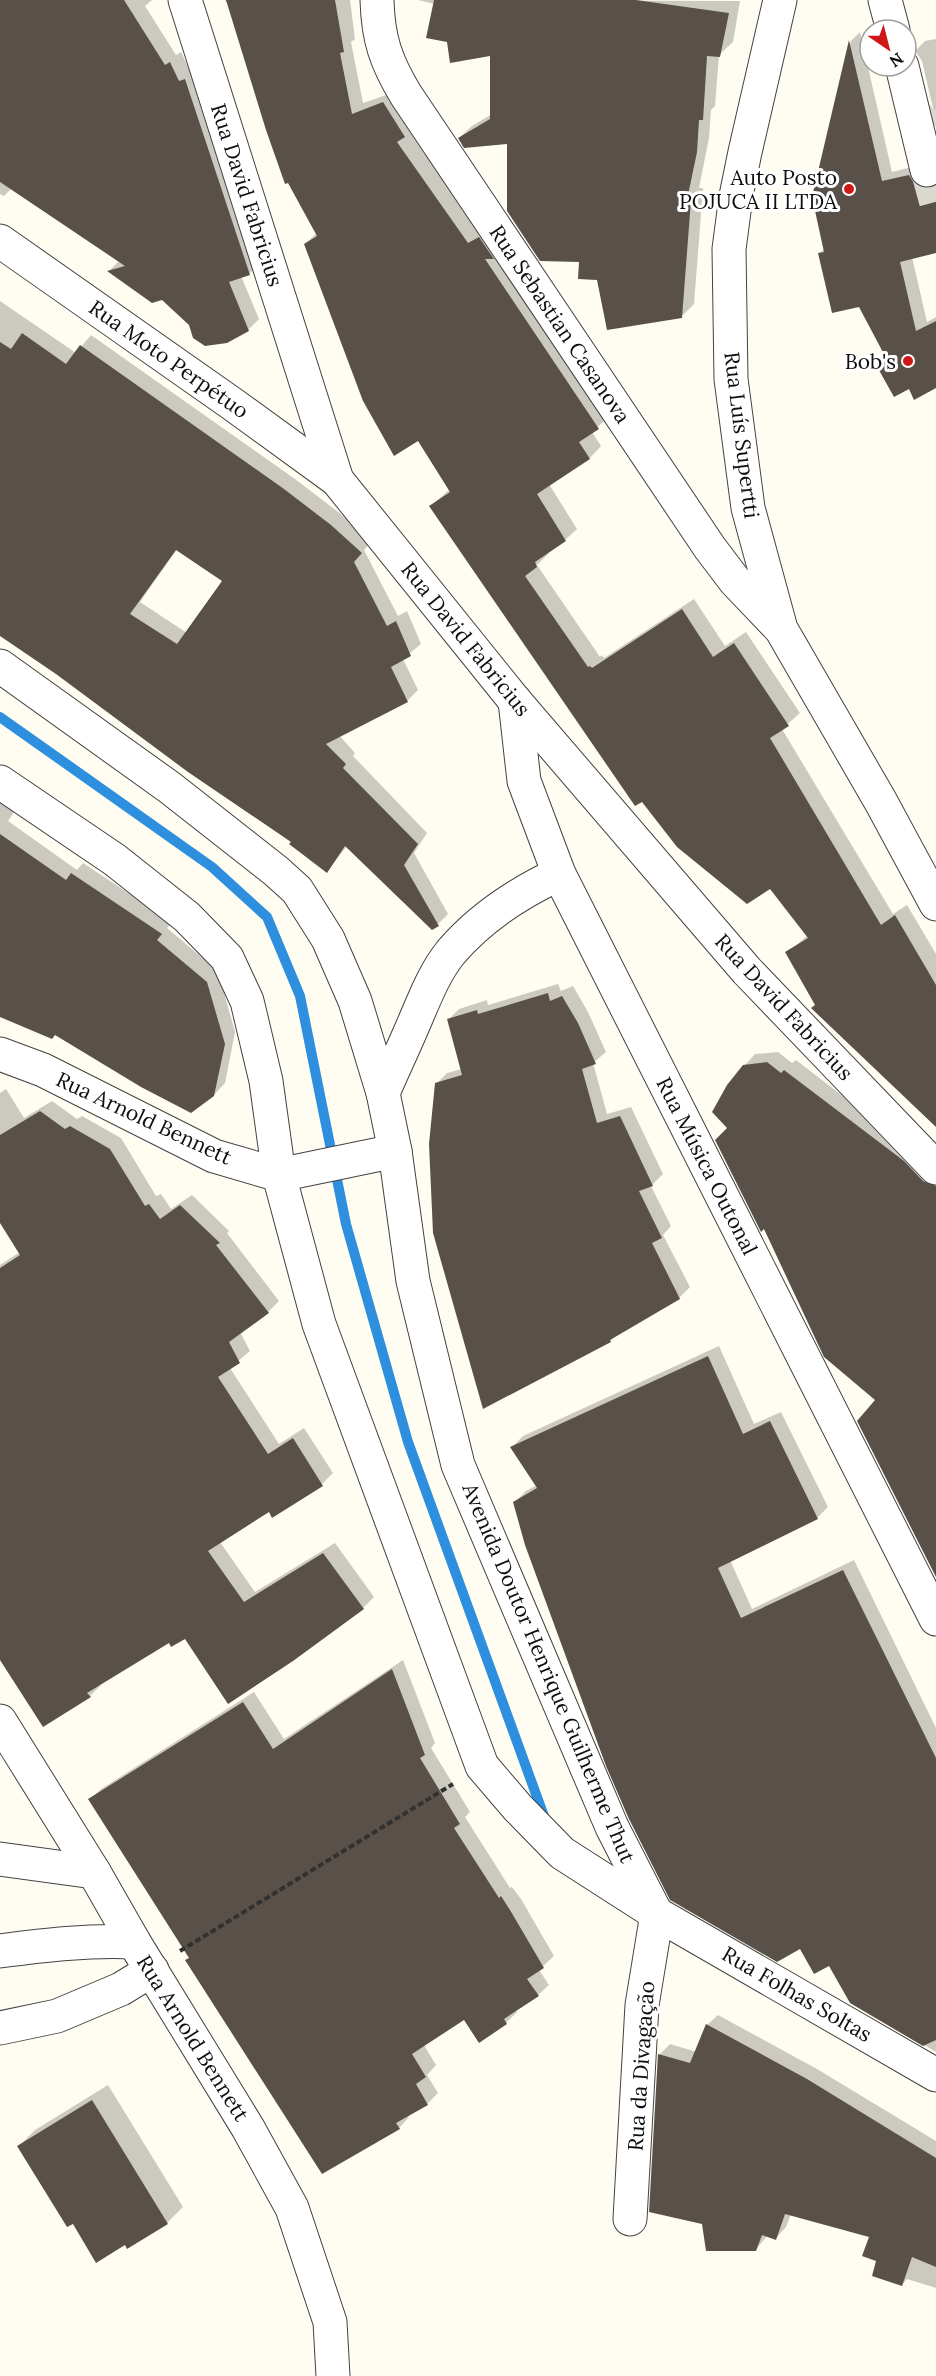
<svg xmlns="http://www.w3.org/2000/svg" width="936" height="2376" font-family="Lora,serif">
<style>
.shadow{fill:#0003;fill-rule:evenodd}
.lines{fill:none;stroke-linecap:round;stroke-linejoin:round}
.stream{stroke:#2d8fdd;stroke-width:10}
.building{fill:#59504a;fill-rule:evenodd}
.minor-tunnel{stroke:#dbd9cf;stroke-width:33;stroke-dasharray:33 16;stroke-linecap:butt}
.minor-casing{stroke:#424242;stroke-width:35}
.path{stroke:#313131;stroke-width:4;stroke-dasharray:6 3;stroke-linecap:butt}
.minor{stroke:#fff;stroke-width:33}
.poi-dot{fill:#d01617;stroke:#fff;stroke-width:2}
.labels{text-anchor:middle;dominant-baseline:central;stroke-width:6;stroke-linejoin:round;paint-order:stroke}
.poi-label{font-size:21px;fill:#0f0f0f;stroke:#fff;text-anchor:end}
.street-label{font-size:21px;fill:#0f0f0f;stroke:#fff}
</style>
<rect width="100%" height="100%" fill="#fffdf1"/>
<g class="shadow">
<polygon points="0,0 152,0 145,6 176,55 181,52 190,71 196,69 260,263 249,274 241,276 259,319 248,330 163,298 109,271 120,260 12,188 4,196 0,194"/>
<polygon points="225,0 350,0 355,39 351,42 363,103 395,92 416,124 409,131 610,416 592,432 601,446 590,458 549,484 577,529 565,540 547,552 548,554 537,565 600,657 602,655 604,658 694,599 725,646 746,632 800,713 782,729 893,914 907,905 936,954 936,1125 817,1004 787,953 808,935 770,887 431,506 450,489 305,244 317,233 229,5"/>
<polygon points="418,0 740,1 733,42 719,55 715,106 711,110 709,138 699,188 703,188 694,304 681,317 598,278 580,261 508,143 459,138 472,126 492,114 492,55 448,41 435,4"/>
<polygon points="860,32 892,172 920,165 936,178 936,252 912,257 927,322 936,317 936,386 909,387 877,364 886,355 860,305 819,254 825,248 813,197 851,41"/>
<polygon points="936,39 936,121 922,61 915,51 925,41"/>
<path d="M0,301L76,353L91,335L295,479L342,515L371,542L364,550L398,616L407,611L421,644L403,659L418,690L408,700L339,735L355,753L353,756L427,833L414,853L448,914L438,924L347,846L327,871L293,842L0,634ZM177,549L224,580L187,633L140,602Z"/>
<polygon points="0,801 14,812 8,821 77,870 83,863 172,922 167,928 218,971 235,1032 225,1083 214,1095 55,1034 0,1015"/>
<polygon points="558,984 561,991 573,986 588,1012 606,1052 593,1063 607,1114 631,1107 663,1174 651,1186 671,1226 663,1235 690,1287 679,1298 618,1334 610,1341 437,1083 447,1073 462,1069 449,1019 459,1009 487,1000 488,1005"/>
<polygon points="778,1052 792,1063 796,1060 914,1151 936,1176 936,1574 877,1400 729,1128 744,1066 755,1054"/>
<polygon points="6,1089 24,1118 52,1101 77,1119 82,1116 121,1138 156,1196 161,1194 171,1209 192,1195 229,1231 227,1233 279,1301 268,1312 240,1332 250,1351 230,1368 279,1444 304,1428 333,1473 322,1484 273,1516 269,1510 220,1542 255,1592 335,1543 374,1597 363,1608 292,1660 186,1637 170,1641 99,1684 101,1685 90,1696 0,1658 0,1265 20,1252 0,1220 0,1093"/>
<polygon points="719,1346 754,1424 781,1412 828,1507 817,1518 730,1560 752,1609 854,1560 936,1728 936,2052 851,2002 830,1964 801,1947 515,1502 526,1491 537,1485 512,1447 523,1436"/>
<polygon points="403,1660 435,1743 431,1748 470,1812 465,1817 510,1888 512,1887 521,1899 554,1956 539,1970 549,1985 538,1995 515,2010 517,2012 506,2023 464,2018 424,2045 436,2065 427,2075 438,2093 427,2104 408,2115 409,2117 399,2128 190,1957 90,1800 101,1789 254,1692 284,1739"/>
<polygon points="718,2015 817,2069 936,2141 936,2288 907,2279 902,2285 878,2260 871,2236 791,2214 786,2227 776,2238 768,2235 756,2249 703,2223 651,2211 660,2054 670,2044 697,2052 707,2025"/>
<polygon points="108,2085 183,2207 167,2223 125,2243 73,2222 19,2146 35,2130"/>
</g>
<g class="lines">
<polyline class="stream" points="0,717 212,867 267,917 300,996 346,1224 408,1442 545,1819"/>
</g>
<g class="building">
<polygon points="0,0 124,0 165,65 170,62 179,81 185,79 250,275 229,282 249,331 227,343 205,346 193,338 189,325 162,300 152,303 107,271 125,266 0,182"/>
<polygon points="226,0 335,0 344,52 340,53 352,114 383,102 405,137 397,142 468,243 479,237 494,259 485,259 599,429 579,442 590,459 537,494 566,541 535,562 537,567 525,576 588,667 590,666 592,668 682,609 713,657 734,643 789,726 770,738 881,925 895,915 936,985 936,1127 811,1008 815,1005 785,952 808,938 770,889 747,904 677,847 642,802 635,806 429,506 450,492 418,441 394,456 363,401 304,244 317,236 288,183 285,184 266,130"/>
<polygon points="434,0 636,0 729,13 720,57 707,56 703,120 699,120 697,152 687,200 691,200 682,318 607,330 597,280 578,279 579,262 540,261 507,211 507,144 464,148 458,138 490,119 490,56 450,63 447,42 426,38"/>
<polygon points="849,40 882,181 909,175 914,183 921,188 931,188 936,186 936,253 900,262 916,331 936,321 936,388 914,400 909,389 894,397 875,363 886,358 859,307 832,313 818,253 824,252 812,197"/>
<path d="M22,333L66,364L80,345L284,489L331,525L362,553L354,562L387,626L396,621L411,656L391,667L408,702L326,744L346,764L343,768L418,844L404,865L439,926L432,930L345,846L327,873L289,844L291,842L188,772L56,674L0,636V342L11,349ZM176,550L222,581L177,644L130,614Z"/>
<polygon points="0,834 66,880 71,873 162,934 157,940 207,982 225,1044 214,1096 191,1113 141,1087 55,1035 52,1039 0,1017"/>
<polygon points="548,993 550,1001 562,996 578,1023 596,1064 582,1069 597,1123 620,1116 653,1186 639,1191 662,1238 652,1243 680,1299 610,1340 611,1342 483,1409 433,1233 429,1144 435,1083 462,1075 447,1019 477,1010 478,1014"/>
<polygon points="767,1062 781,1073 784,1070 904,1161 923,1181 936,1186 936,1577 857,1421 875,1400 824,1357 764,1229 761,1232 715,1140 727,1128 712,1112 727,1085 743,1065"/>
<polygon points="40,1111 65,1129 70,1126 110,1149 145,1206 149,1204 160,1219 180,1205 220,1243 216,1245 269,1313 229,1342 240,1363 218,1377 268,1454 293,1438 323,1486 272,1518 269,1512 208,1551 244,1602 323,1553 364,1609 293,1661 228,1704 185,1639 171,1647 169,1643 87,1693 91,1697 43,1727 0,1660 0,1268 20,1255 0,1223 0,1135"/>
<polygon points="708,1356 743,1434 770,1421 818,1519 718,1568 741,1618 843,1570 936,1758 936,2040 923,2046 850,2003 829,1966 814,1974 800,1949 777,1962 670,1900 629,1819 606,1766 525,1545 513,1502 537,1488 510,1447"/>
<polygon points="392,1669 425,1755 420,1758 460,1824 454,1828 499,1898 501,1896 510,1910 544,1968 527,1979 539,1996 504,2019 507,2024 479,2043 464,2020 412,2054 426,2077 416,2084 428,2105 396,2123 400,2129 322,2174 185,1960 189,1958 88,1799 243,1702 273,1749"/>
<polygon points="706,2024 807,2079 936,2158 936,2267 912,2257 902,2286 872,2276 876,2261 862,2256 869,2237 785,2214 776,2240 762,2235 756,2251 706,2251 702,2224 649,2212 658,2054 690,2063"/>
<polygon points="92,2100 168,2224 127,2249 125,2245 96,2263 73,2224 67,2227 17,2146"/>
</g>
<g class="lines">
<g class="minor-tunnel">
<polyline points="928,119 936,111"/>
<polyline points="927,170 936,203"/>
</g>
<g class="minor-casing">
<g id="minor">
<polyline points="185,0 337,480 515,701 747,971 936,1168"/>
<path d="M377,0C378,39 386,62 406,95L710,548L735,581L779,627"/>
<polyline points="780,0 745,152 736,196 729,249 731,379 748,508 781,629 881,802 936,904"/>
<polyline points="885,0 893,30"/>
<polyline points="902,66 927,170"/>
<polyline points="0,241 231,403 337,480"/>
<polyline points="0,666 169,787 276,871 297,890 328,939 355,1001 383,1093 395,1151 413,1281 458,1465 612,1827 656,1913"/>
<polyline points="515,701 524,781 559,874 936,1619"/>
<polyline points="0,782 115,860 187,917 227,958 247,1001 266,1081 279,1175 319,1324 482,1766 518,1808 562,1853 657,1914 936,2075"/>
<polyline points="0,1054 43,1070 214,1156 279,1175 395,1151"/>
<path d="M383,1093C392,1072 402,1051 411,1030C423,1003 433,974 451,952C481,917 518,893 559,874"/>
<polyline points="0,1721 94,1872 134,1942 248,2128 292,2208 330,2322 333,2376"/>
<polyline points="0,1859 94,1872"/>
<path d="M0,1951C45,1945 88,1940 134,1942"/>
<polyline points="0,2028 57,2016 121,1989 152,1970"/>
<polyline points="630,2219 642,2005 657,1914"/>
</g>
</g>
<polyline class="path" points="180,1951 453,1784"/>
<use href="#minor" class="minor"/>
</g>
<g class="poi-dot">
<circle cx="849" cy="189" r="6"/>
<circle cx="908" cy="361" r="6"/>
</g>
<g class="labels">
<g class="poi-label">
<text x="837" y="177">Auto Posto<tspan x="837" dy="24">POJUCA II LTDA</tspan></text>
<text x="896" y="361">Bob's</text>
</g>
<g class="street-label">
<text transform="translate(247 195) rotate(72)">Rua David Fabricius</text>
<text transform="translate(560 324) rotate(56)">Rua Sebastian Casanova</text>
<text transform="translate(169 359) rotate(35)">Rua Moto Perpétuo</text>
<text transform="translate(742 435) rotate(83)">Rua Luís Supertti</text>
<text transform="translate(466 639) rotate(51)">Rua David Fabricius</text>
<text transform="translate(784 1007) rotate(47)">Rua David Fabricius</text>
<text transform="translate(144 1118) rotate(25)">Rua Arnold Bennett</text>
<text transform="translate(707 1166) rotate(63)">Rua Música Outonal</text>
<text transform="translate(549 1673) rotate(67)">Avenida Doutor Henrique Guilherme Thut</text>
<text transform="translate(797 1994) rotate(30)">Rua Folhas Soltas</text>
<text transform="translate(193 2038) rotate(58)">Rua Arnold Bennett</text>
<text transform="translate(641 2066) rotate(-86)">Rua da Divagação</text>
</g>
</g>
<g transform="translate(888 48) rotate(145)"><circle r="28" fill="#ffffff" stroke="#9f9f9f" stroke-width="1.5"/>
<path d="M0-4.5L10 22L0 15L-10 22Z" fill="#d01617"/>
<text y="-9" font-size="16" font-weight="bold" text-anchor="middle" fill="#0f0f0f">N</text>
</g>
</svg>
